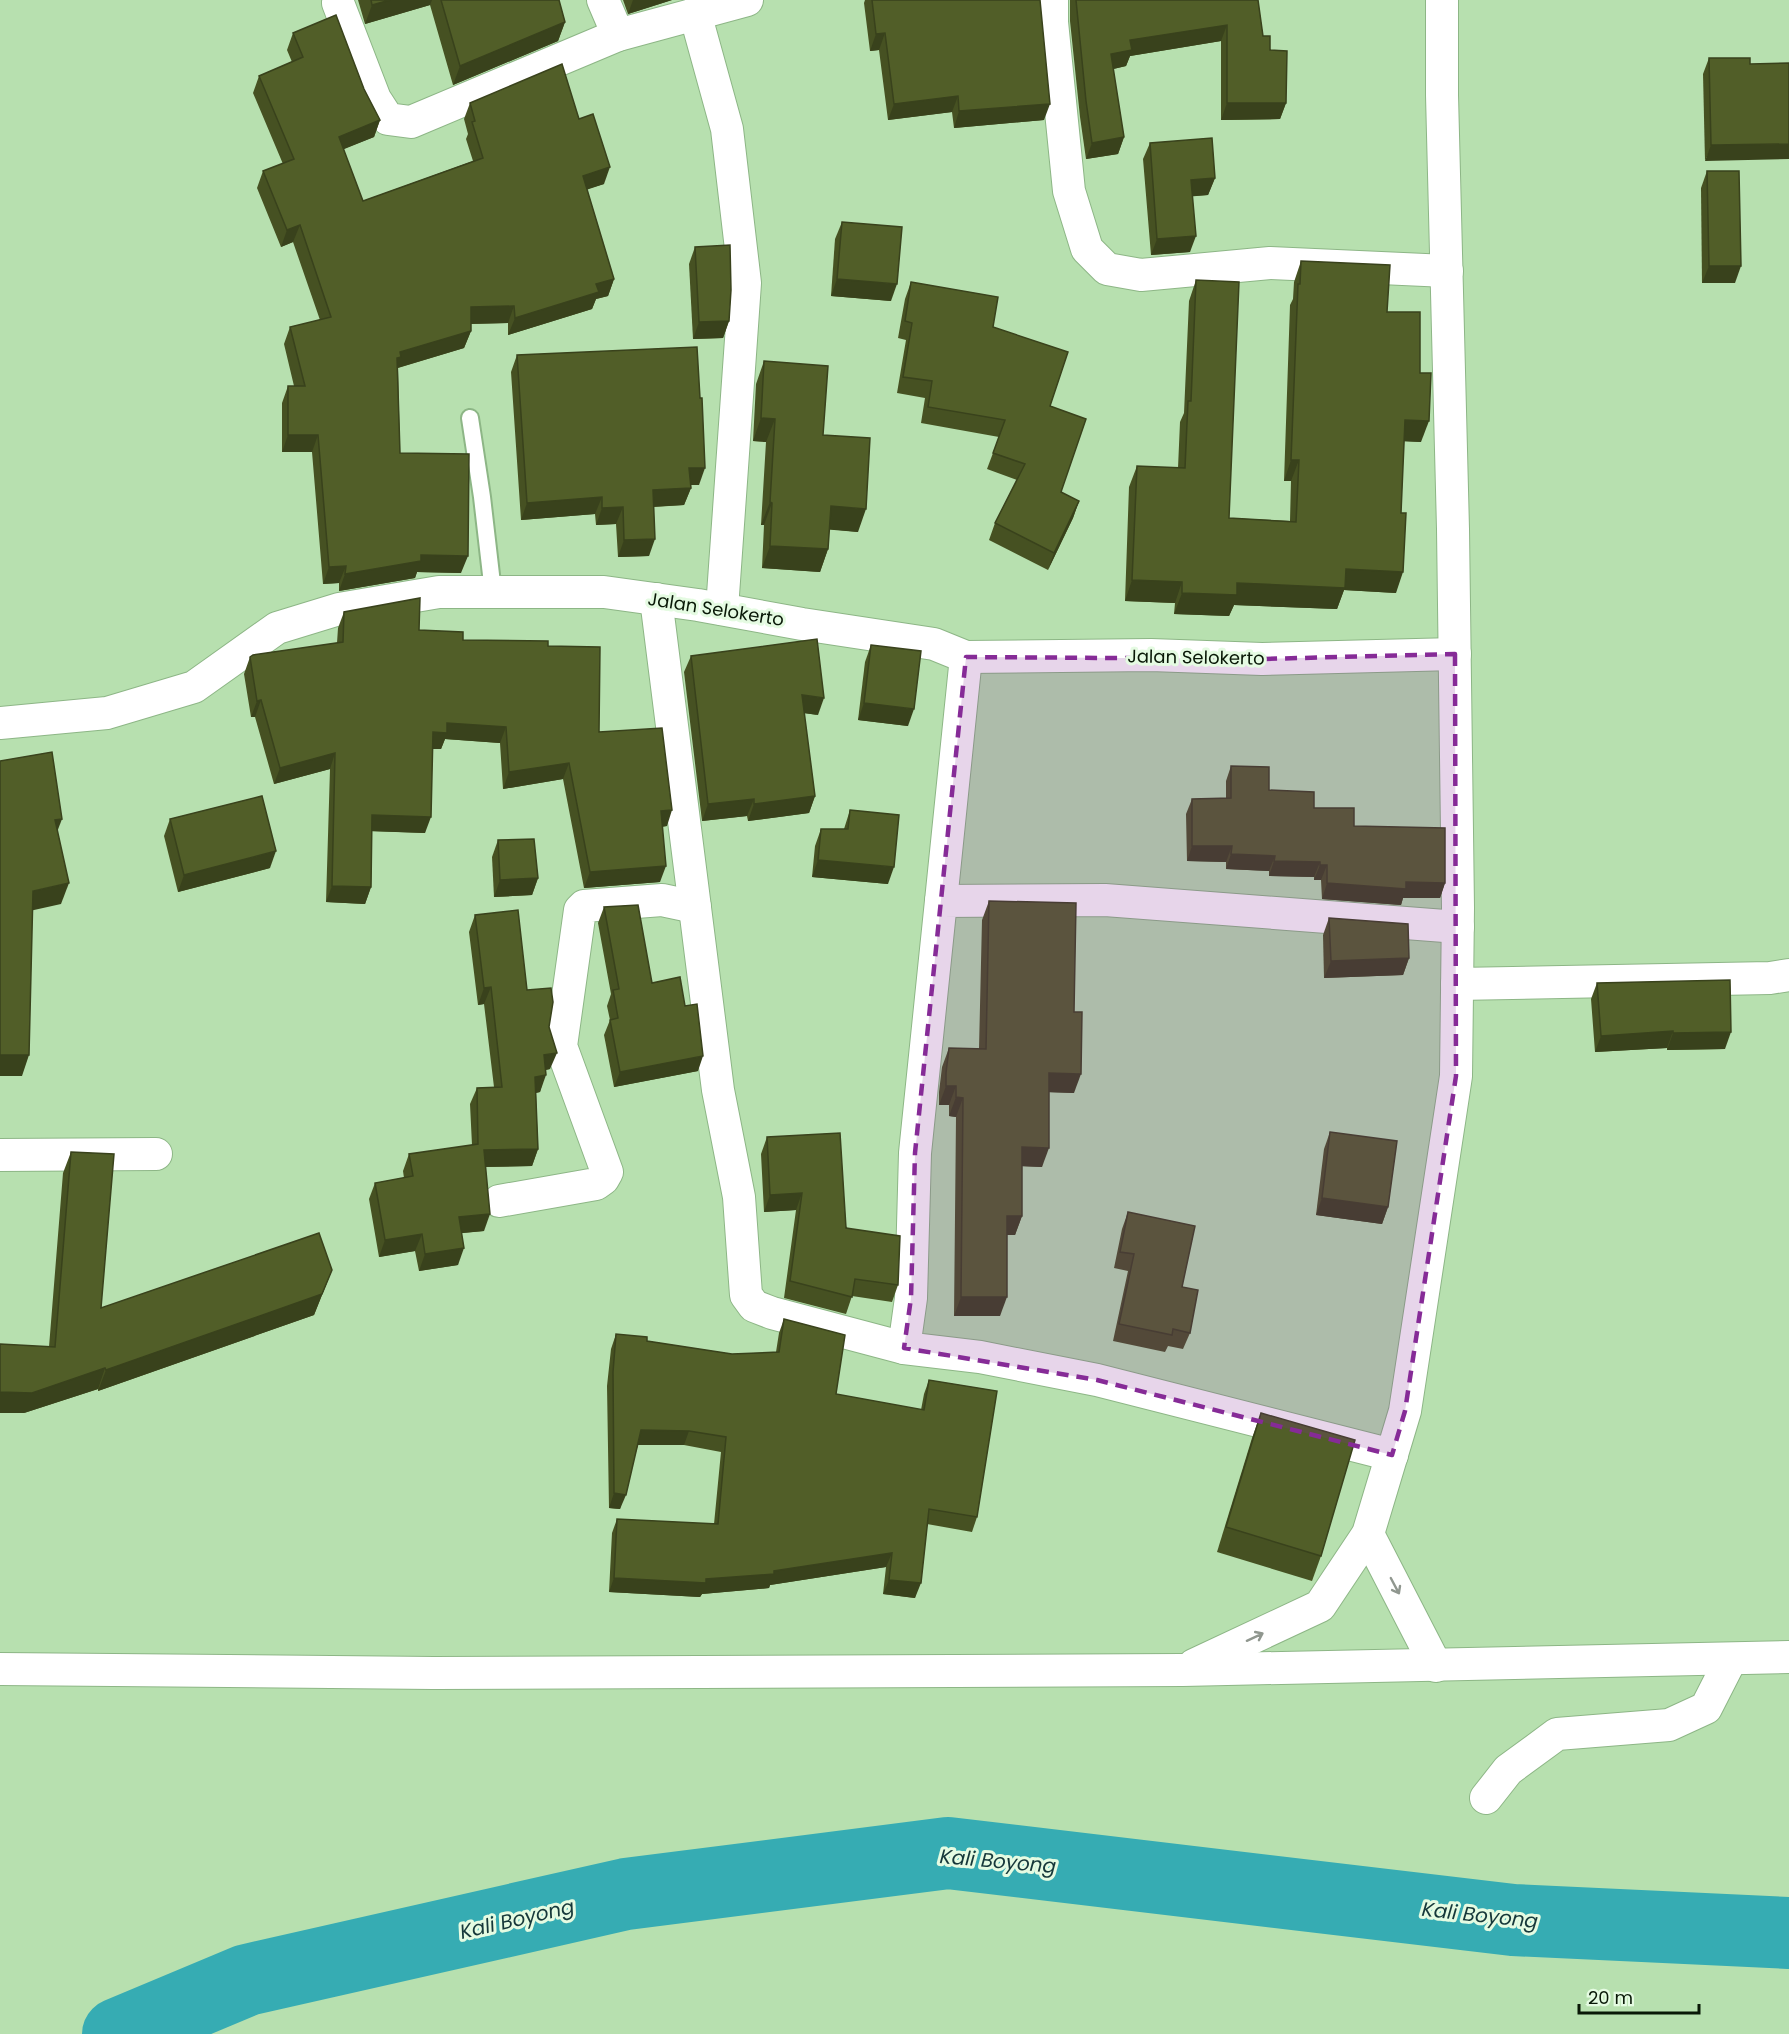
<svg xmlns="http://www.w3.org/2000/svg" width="1789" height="2034" font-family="Poppins,sans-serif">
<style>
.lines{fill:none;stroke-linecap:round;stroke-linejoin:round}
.river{stroke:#36acb3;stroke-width:72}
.lane-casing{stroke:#8db686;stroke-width:20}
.street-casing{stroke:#8db686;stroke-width:34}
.lane{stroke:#fff;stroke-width:16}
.street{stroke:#fff;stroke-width:32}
.wall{fill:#465122}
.shaded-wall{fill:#39421c}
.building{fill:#515e28;stroke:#39421c;stroke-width:1.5}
.oneway{stroke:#90978f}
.marked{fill:#862b97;fill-opacity:0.2;stroke:#862b97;stroke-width:4.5;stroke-dasharray:12 8;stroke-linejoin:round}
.labels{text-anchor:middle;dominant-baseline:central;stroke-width:6;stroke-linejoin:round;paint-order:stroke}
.street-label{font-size:18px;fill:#091807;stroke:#e5fbe2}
.water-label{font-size:20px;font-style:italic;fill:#16383a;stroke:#e5fbe2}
</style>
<rect width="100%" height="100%" fill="#b7e0af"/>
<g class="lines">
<polyline class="river" points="118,2034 247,1980 626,1894 948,1853 1513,1920 1789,1933"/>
<g class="lane-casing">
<polyline id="lane" points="470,418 482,497 493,592"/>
</g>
<g class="street-casing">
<g id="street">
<polyline points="603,0 618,35"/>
<polyline points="1052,0 1052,22 1069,191 1087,249 1107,269 1141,275 1270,263 1447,271"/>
<polyline points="338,3 375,99 388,119 411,122 618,35 747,0"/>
<polyline points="695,13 727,129 745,283 722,609"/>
<polyline points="656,599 718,1090 739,1197 746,1295 754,1306 772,1313 904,1348"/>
<polyline points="0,723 107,713 194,687 277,628 339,609 439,592 604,592 698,605 802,624 934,644 966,657 1151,655 1262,659 1455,654"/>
<polyline points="941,901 966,657"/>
<polyline points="1457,984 1770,978 1789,975"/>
<polyline points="0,1155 156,1154"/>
<polyline points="499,1201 596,1184 603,1179 607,1172 561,1046 580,910 584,906 662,900 695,907"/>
<polyline points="1392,1455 1097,1380 980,1357 904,1348 911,1298 915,1153 941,901 1105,900 1458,927"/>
<polyline points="1368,1534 1436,1666"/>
<polyline points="1194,1665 1320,1606 1368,1534 1405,1411 1456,1076 1458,908 1453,529 1442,95 1442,0"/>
<polyline points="0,1669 434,1673 1183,1670 1789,1657"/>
<polyline points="1486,1798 1508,1770 1557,1734 1669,1725 1706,1708 1731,1659"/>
</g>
</g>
<use href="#lane" class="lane"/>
<use href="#street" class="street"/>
</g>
<g class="wall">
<polygon points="358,0 559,0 565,22 558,41 453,85 430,5 365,24"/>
<polygon points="623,0 672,0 628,14"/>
<polygon points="865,0 1040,0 1044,120 954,128 952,112 888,120 879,50 870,51 864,3"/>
<polygon points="1070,0 1258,0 1263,36 1270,50 1286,103 1280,119 1221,120 1221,41 1130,56 1126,66 1113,69 1124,137 1118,154 1086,159 1080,117 1070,21"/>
<polygon points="293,33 364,89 380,120 374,137 343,149 363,201 473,161 466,139 468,134 464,119 470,103 579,119 604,184 587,189 614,279 608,296 596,299 592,309 508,335 508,323 471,324 471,331 464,348 398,368 400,453 461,573 417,572 415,578 339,591 339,583 323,584 312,452 282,452 282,403 288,386 294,386 284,344 290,327 320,320 293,242 281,247 257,188 263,171 283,164 253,93 259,76 292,62 287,50"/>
<polygon points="1709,58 1750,64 1705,161 1703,74"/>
<polygon points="1150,143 1215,178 1208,195 1193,196 1190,252 1151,255 1143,159"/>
<polygon points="1707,171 1735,283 1702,283 1701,188"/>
<polygon points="842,222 891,301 831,296 835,239"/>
<polygon points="695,247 729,321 723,338 693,339 689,264"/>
<polygon points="1301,261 1387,312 1421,442 1404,441 1396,593 1344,590 1337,609 1234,605 1229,616 1174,614 1175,603 1125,601 1129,487 1137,466 1178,468 1180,422 1184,413 1189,301 1196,280 1229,518 1290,521 1291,481 1284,481 1290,305 1293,299 1294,282"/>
<polygon points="911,282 993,327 1050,406 1061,492 1079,501 1073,518 1048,570 989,540 995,523 1017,480 987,469 999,437 921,423 925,398 897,393 906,340 898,338 905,299"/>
<polygon points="517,355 699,485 690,485 691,488 684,505 654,507 649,556 618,557 616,524 596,525 595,514 521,520 511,372"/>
<polygon points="764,361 823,435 858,532 829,529 828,549 820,572 762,568 764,525 761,525 766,442 753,441 756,384"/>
<polygon points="344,612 463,640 548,646 599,732 667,826 662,827 660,882 584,888 563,779 503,789 500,743 445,739 441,749 433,749 425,833 372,831 371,887 365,904 326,902 330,769 274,784 255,717 251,717 244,674 250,657 337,643 338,628"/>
<polygon points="871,645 908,726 858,720 865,662"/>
<polygon points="691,656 818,715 804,713 815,796 809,813 748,821 747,816 702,821 684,672"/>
<polygon points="1231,766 1269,790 1314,808 1354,826 1445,883 1440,898 1403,898 1401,905 1322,899 1321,880 1314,880 1314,877 1269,876 1269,871 1226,869 1226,862 1187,861 1186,814 1192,799 1226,798 1226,781"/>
<polygon points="850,810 888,884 812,877 815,846 821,829 844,829"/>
<polygon points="170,819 270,868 178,892 164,836"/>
<polygon points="498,840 538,878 532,895 494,897 492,857"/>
<polygon points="989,901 1074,1012 1074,1093 1049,1092 1042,1167 1022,1166 1022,1216 1015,1235 1007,1235 1000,1316 954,1316 956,1117 949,1116 949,1105 939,1105 939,1092 942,1067 949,1048 979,1049 982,920"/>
<polygon points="604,907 652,983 685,1006 698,1071 614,1087 604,1035 610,1020 607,1006 611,994 598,923"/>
<polygon points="475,915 527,990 549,1027 550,1069 546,1070 540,1092 536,1093 538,1149 532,1166 486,1167 484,1231 461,1233 458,1265 419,1271 415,1251 379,1257 369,1199 375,1183 404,1178 403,1171 409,1154 472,1145 470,1104 477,1088 494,1087 484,1004 478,1005 469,932"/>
<polygon points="1329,918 1409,958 1403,975 1324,978 1323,935"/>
<polygon points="1597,983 1725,1049 1667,1050 1667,1048 1595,1052 1591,999"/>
<polygon points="1330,1132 1388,1207 1382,1224 1316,1215 1324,1149"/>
<polygon points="767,1137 898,1285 892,1302 852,1296 846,1314 784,1298 796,1210 764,1212 761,1154"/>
<polygon points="71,1152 101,1308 332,1270 314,1315 98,1391 98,1389 24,1413 49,1347 63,1173"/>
<polygon points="1128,1212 1182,1287 1190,1333 1183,1349 1168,1346 1165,1352 1113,1341 1128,1271 1114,1268 1122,1229"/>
<polygon points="784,1319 836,1394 921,1410 924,1394 929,1380 977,1517 972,1532 927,1524 915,1598 883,1594 886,1567 770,1585 769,1588 702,1594 700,1597 609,1592 612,1533 617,1519 714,1524 721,1452 684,1445 638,1445 620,1509 609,1508 607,1386 611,1349 616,1334 647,1341 732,1354 776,1352 779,1333"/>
<polygon points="1261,1413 1321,1556 1312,1581 1217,1552 1252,1438"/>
</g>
<g class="shaded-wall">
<polygon points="390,0 432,0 430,5 365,24 372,5"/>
<polygon points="633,0 672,0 628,14"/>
<polygon points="565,22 558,41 453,85 460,66"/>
<polygon points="1227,25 1221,41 1130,56 1126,66 1105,71 1111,54 1130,40"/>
<polygon points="885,33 879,50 870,51 876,34"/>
<polygon points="958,96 952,112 888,120 894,104"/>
<polygon points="1227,103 1286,103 1280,119 1221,120"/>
<polygon points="1050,104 1044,120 954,128 959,111"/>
<polygon points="380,120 374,137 332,154 339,137"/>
<polygon points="1124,137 1118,154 1086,159 1092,143"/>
<polygon points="1789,144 1789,159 1705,161 1711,145"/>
<polygon points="610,167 604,184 577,193 583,176"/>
<polygon points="1215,178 1208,195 1185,197 1191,180"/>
<polygon points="300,225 293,242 281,247 287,230"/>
<polygon points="1196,236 1190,252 1151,255 1157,239"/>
<polygon points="1709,266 1741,266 1735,283 1702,283"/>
<polygon points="614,279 608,296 596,299 592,309 508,335 515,318 596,284"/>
<polygon points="837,279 897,284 891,301 831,296"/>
<polygon points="514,306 508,323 465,324 471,307"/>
<polygon points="729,321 723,338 693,339 699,322"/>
<polygon points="471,331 464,348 397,368 391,375 400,352"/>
<polygon points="761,418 775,419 766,442 753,441"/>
<polygon points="1405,420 1429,421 1421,442 1397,441"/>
<polygon points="288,435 318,435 312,452 282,452"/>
<polygon points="1291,460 1299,460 1291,481 1284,481"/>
<polygon points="689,468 705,468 699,485 683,485"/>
<polygon points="691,488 684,505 647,507 653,490"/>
<polygon points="602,497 595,514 521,520 527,503"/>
<polygon points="1079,501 1073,518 1048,570 1054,553"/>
<polygon points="770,502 772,503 764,525 761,525"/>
<polygon points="831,506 866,509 858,532 822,529"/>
<polygon points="623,507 616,524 596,525 602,508"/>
<polygon points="655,539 649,556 618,557 624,540"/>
<polygon points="770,546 828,549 820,572 762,568"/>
<polygon points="421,555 468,556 461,573 417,572 415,578 339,591 345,574"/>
<polygon points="346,566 339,583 323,584 329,567"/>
<polygon points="1346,569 1403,572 1396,593 1344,590 1337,609 1234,605 1229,616 1174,614 1182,593 1237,583"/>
<polygon points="1132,580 1182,582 1175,603 1125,601"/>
<polygon points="802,695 824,698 818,715 796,712"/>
<polygon points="261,700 255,717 251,717 257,701"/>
<polygon points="864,703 914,709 908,726 858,720"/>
<polygon points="447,723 506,727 500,743 445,739 441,749 427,749 433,732"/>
<polygon points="335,753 330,769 274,784 280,768"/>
<polygon points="569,763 563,779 503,789 509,772"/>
<polygon points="815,796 809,813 748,821 754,804"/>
<polygon points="754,799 747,816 702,821 708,804"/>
<polygon points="672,810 667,826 655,827 661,811"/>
<polygon points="372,815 431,817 425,833 366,831"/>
<polygon points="62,819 54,840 55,820"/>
<polygon points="1192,846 1232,846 1226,862 1187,861"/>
<polygon points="276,851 270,868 178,892 184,875"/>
<polygon points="1231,854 1275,856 1269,871 1226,869"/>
<polygon points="818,860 894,867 888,884 812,877"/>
<polygon points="1274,861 1320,862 1314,877 1269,876"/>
<polygon points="1320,865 1327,865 1321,880 1314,880"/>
<polygon points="666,866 660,882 584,888 590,872"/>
<polygon points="538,878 532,895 494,897 500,880"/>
<polygon points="1406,882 1445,883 1440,898 1403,898 1401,905 1322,899 1327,883"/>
<polygon points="69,883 61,904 25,912 33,891"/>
<polygon points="332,886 371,887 365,904 326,902"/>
<polygon points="1409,958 1403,975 1324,978 1331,961"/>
<polygon points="491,987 484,1004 478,1005 484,988"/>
<polygon points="1673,1031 1667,1048 1595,1052 1601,1036"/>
<polygon points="1731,1032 1725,1049 1667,1050 1673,1033"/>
<polygon points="557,1053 550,1069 538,1071 544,1055"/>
<polygon points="0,1055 29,1055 22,1076 0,1076"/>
<polygon points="703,1056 698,1071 614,1087 620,1072"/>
<polygon points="1049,1073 1081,1074 1074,1093 1042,1092"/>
<polygon points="546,1075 540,1092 529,1094 535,1077"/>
<polygon points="946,1086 956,1086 949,1105 939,1105"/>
<polygon points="956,1097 963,1098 956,1117 949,1116"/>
<polygon points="1022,1147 1049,1148 1042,1167 1015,1166"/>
<polygon points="538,1149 532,1166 478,1167 484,1150"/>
<polygon points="802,1193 796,1210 764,1212 770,1195"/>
<polygon points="1322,1198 1388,1207 1382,1224 1316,1215"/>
<polygon points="490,1214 484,1231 453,1234 459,1217"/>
<polygon points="1007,1216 1022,1216 1015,1235 1000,1235"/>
<polygon points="422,1234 415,1251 379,1257 385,1240"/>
<polygon points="464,1248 458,1265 419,1271 425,1254"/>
<polygon points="332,1270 314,1315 98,1391 106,1370"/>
<polygon points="961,1297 1007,1297 1000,1316 954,1316"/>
<polygon points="105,1368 98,1389 24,1413 0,1413 0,1392"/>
<polygon points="641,1430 689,1431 684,1445 636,1445"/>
<polygon points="614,1493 626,1495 620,1509 609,1508"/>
<polygon points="892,1553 886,1567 770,1585 769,1588 702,1594 700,1597 609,1592 614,1578 706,1579 774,1571"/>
<polygon points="889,1580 921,1583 915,1598 883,1594"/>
</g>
<g class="building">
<polygon points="371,0 390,0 372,5"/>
<polygon points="441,0 559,0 565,22 460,66"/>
<polygon points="872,0 1040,0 1050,104 959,111 958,96 894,104 885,33 876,34"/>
<polygon points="1076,0 1258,0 1263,36 1270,36 1270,50 1287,51 1286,103 1227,103 1227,25 1130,40 1132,50 1111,54 1124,137 1092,143 1086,101"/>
<polygon points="336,15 364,89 380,120 339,137 363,201 483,158 472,122 475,121 470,103 562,64 579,119 593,114 610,167 583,176 614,279 596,284 599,292 515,318 514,306 471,307 471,331 400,352 401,357 397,358 400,453 469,454 468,556 421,555 421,561 345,574 346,566 329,567 318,435 288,435 288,386 305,386 290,327 331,317 300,225 287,230 263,171 294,159 259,76 303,57 293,33"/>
<polygon points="1709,58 1750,58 1750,64 1789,63 1789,144 1711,145"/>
<polygon points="1212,138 1215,178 1191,180 1196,236 1157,239 1150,143"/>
<polygon points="1707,171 1739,171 1741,266 1709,266"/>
<polygon points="842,222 902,227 897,284 837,279"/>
<polygon points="730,245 731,290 729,321 699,322 695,247"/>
<polygon points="1301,261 1390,265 1387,312 1420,312 1420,373 1431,373 1429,421 1405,420 1401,513 1406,513 1403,572 1346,569 1345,588 1237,583 1237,595 1182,593 1182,582 1132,580 1137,466 1185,468 1188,401 1191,401 1196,280 1239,282 1229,518 1296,522 1299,460 1291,460 1298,284 1300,284"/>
<polygon points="911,282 998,297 993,327 1068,352 1050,406 1086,419 1061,492 1079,501 1054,553 995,523 1025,464 993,453 1005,420 928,407 932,381 903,377 912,323 905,321"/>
<polygon points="697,347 700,398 702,398 705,468 689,468 691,488 653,490 655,539 624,540 623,507 602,508 602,497 527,503 517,355"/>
<polygon points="764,361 828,366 823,435 870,438 866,509 831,506 828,549 770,546 772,503 770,502 775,419 761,418"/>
<polygon points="420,598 419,630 463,632 463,640 548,641 548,646 600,647 599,732 662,728 672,810 661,811 666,866 590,872 569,763 509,772 506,727 447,723 447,733 433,732 431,817 372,815 371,887 332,886 335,753 280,768 261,700 257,701 250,657 253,655 343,642 344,612"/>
<polygon points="817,639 824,698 802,695 815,796 754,804 754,799 708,804 691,656"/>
<polygon points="871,645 921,651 914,709 864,703"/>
<polygon points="52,752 62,819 55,820 69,883 33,891 29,1055 0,1055 0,761"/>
<polygon points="1231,766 1269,767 1269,790 1314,792 1314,808 1354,808 1354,826 1445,828 1445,883 1406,882 1406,889 1327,883 1327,865 1320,865 1320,862 1274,861 1275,856 1231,854 1232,846 1192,846 1192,799 1231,798"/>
<polygon points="262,796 276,851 184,875 170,819"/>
<polygon points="850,810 899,815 894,867 818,860 821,829 848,829"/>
<polygon points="534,839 538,878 500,880 498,840"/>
<polygon points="989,901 1076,903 1074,1012 1082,1012 1081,1074 1049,1073 1049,1148 1022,1147 1022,1216 1007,1216 1007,1297 961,1297 963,1098 956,1097 956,1086 946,1086 946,1073 949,1048 986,1049"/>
<polygon points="638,905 652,983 680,977 685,1006 697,1004 703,1056 620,1072 610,1020 618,1018 613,990 619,989 604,907"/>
<polygon points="518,910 527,990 551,988 553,1002 549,1027 557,1053 544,1055 546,1075 535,1077 538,1149 484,1150 490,1214 459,1217 464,1248 425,1254 422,1234 385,1240 375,1183 413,1176 409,1154 478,1144 477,1088 502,1087 491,987 484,988 475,915"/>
<polygon points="1329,918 1408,924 1409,958 1331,961"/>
<polygon points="1730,980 1731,1032 1673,1033 1673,1031 1601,1036 1597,983"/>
<polygon points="1330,1132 1397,1141 1388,1207 1322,1198"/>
<polygon points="840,1133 846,1228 900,1236 898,1285 855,1279 852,1297 790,1281 802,1193 770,1195 767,1137"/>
<polygon points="71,1152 114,1154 101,1308 319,1233 332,1270 322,1294 106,1370 105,1368 32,1393 0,1392 0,1344 55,1347"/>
<polygon points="1128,1212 1195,1226 1182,1287 1198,1290 1190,1333 1173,1329 1172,1335 1119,1324 1134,1254 1120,1252"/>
<polygon points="784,1319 845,1335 836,1394 924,1410 929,1380 997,1391 977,1517 929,1509 921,1583 889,1580 892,1553 774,1571 774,1574 706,1579 706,1583 614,1578 617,1519 718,1524 726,1437 689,1431 641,1430 626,1495 614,1493 613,1372 616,1334 647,1337 647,1341 732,1354 779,1352"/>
<polygon points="1261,1413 1355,1440 1321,1556 1226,1527"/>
</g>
<defs><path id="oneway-shaft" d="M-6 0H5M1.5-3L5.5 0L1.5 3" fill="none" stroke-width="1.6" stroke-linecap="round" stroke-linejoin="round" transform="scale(1.5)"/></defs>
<g class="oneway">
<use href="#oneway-shaft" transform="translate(1395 1586) rotate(62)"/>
<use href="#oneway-shaft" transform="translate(1255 1637) rotate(-25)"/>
</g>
<path class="marked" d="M1455,654L1456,1076L1405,1411L1392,1455L1097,1380L904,1348L911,1298L915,1153L966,657L1262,659Z"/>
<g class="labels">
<g class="street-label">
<text transform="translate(716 609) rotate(9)">Jalan Selokerto</text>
<text transform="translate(1196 657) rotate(1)">Jalan Selokerto</text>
</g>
<g class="water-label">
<text transform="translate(998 1861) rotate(5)">Kali Boyong</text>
<text transform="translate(1480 1915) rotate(6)">Kali Boyong</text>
<text transform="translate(517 1919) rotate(-13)">Kali Boyong</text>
</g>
</g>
<path d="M1579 2004v9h120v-9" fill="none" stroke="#091807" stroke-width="3"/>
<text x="1588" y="2004" font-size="18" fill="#091807" stroke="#e5fbe2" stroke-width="4.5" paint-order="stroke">20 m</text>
</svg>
